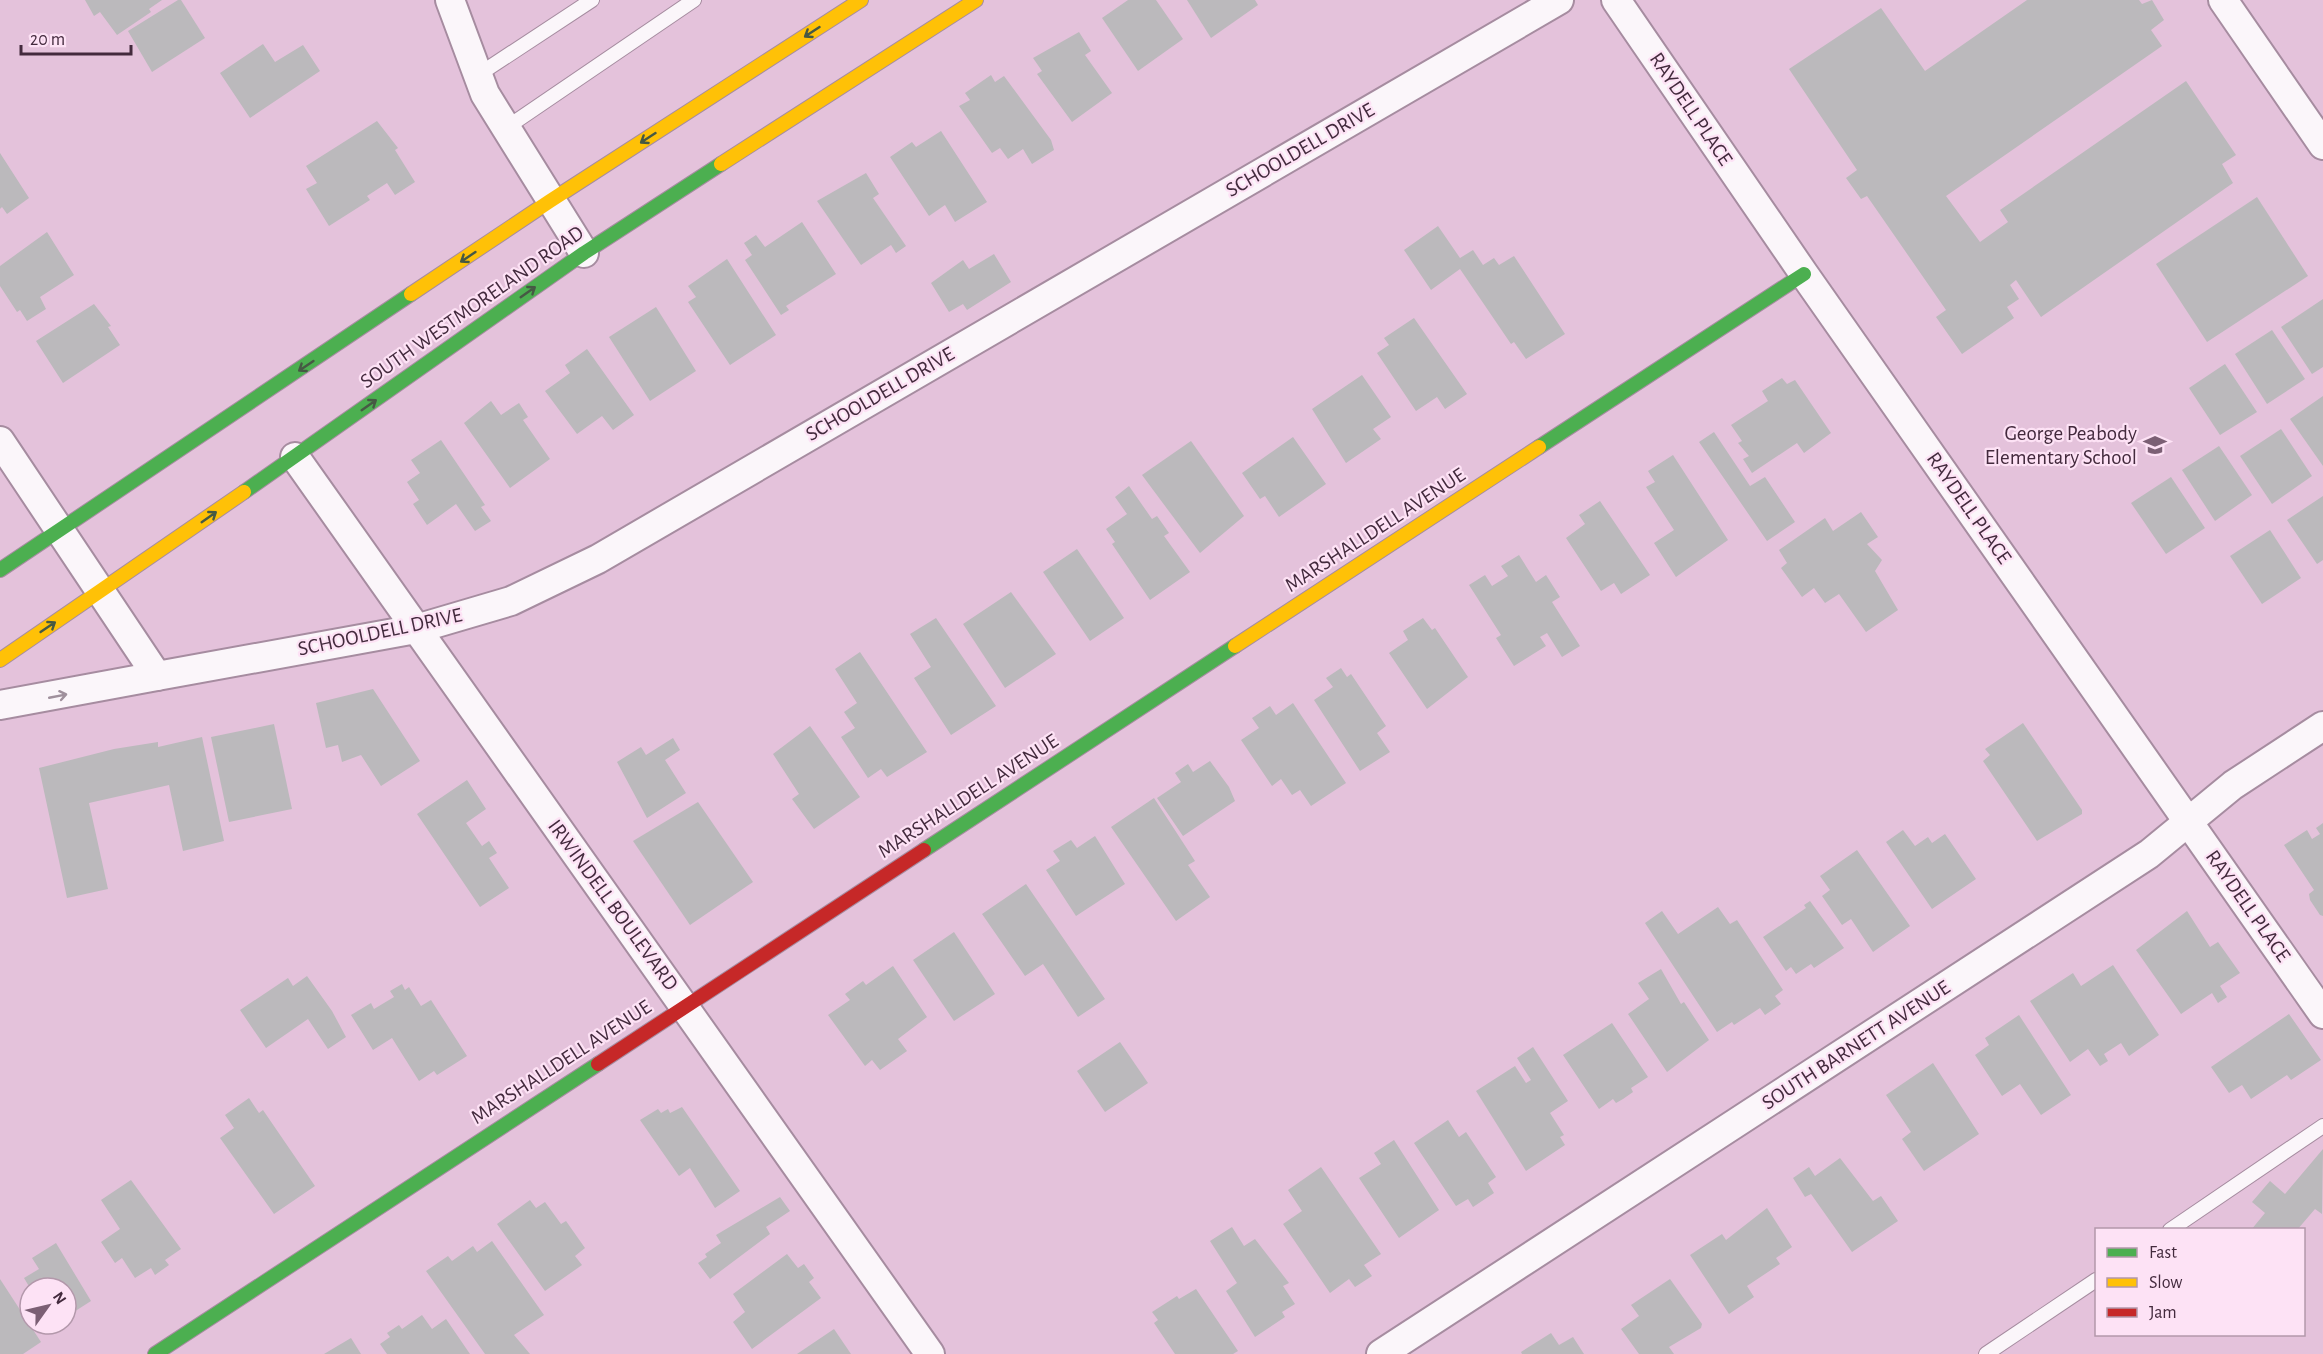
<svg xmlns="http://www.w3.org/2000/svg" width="2323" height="1354" font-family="'Alegreya Sans',sans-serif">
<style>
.building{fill:#bbb9bc}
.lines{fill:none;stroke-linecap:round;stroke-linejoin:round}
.lane-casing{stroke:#a68ca0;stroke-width:16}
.street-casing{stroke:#a68ca0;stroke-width:32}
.fast-casing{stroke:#a68ca0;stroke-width:16}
.slow-casing{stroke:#a68ca0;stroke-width:16}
.jam-casing{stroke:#a68ca0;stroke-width:16}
.lane{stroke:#fbf6fa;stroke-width:14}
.street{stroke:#fbf6fa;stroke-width:28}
.fast{stroke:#4caf50;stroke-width:14}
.slow{stroke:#ffc107;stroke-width:14}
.jam{stroke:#c62828;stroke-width:14}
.oneway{stroke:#465944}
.oneway2{stroke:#9f909c}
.labels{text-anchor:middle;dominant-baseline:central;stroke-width:4.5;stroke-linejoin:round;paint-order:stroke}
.street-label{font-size:21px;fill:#432a3d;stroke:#fde2f5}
.poi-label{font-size:21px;fill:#432a3d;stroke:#fde2f5;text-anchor:end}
</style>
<rect width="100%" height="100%" fill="#e4c2db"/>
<g class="building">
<polygon points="85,0 162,0 149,9 151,12 117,35 100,12 94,16"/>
<polygon points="178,0 181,0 205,38 152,72 128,31"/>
<polygon points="1128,0 1156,0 1183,39 1138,71 1102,18"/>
<polygon points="1187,0 1255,0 1258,5 1211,38"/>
<polygon points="2027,0 2139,0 2142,4 2152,0 2164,20 2151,30 2162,46 1946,196 1980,242 2008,222 2000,210 2186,81 2236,155 2222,164 2233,183 2041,317 2016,280 2010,285 2019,299 2007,307 2014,318 1962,354 1936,317 1946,310 1867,196 1861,199 1846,178 1857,170 1789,69 1881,8 1925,71"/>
<polygon points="1079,32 1091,51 1085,55 1112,93 1072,122 1037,74 1042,71 1033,58"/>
<polygon points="263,44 275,62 303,45 320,71 250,118 220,73"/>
<polygon points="991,75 995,82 1004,76 1051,140 1054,150 1032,164 1023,149 1008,159 1000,148 992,153 959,106 970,100 965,93"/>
<polygon points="377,121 398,148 395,150 415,182 395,195 387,183 367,196 370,200 329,226 306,189 317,183 306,166"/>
<polygon points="941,131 987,202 955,222 945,205 929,216 890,157 912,142 916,147"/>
<polygon points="0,153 29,198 7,214 2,207 0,209"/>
<polygon points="866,173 879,194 873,198 906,246 896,253 891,245 861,265 817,201"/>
<polygon points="2257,197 2308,276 2207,342 2156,264"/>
<polygon points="802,222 836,274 786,306 789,310 781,315 745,260 752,255 744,243 756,235 765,247"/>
<polygon points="1438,226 1460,258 1473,250 1483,265 1494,258 1499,265 1514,256 1565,334 1526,359 1514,342 1511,344 1460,269 1431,290 1404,250"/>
<polygon points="47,232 74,275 40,297 46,309 27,321 20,310 17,312 0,286 0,266"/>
<polygon points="994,254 1011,282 967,310 963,304 949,312 931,283 963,260 969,269"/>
<polygon points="727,259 776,335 730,365 688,302 696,297 688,286"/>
<polygon points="2323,299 2323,367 2312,374 2281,327"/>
<polygon points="94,304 111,326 108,327 120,345 63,383 36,341"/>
<polygon points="656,307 696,371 650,401 609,337"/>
<polygon points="1414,318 1467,394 1445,409 1437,397 1416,411 1377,353 1389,345 1384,338"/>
<polygon points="2272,330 2305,379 2267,404 2235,354"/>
<polygon points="587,349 634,415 613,430 602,416 577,434 545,391 570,373 565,365"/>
<polygon points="2225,364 2257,412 2220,435 2189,388"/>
<polygon points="1362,375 1391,417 1373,429 1381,439 1346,463 1312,409"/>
<polygon points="1782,378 1787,384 1795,380 1831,433 1804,453 1797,443 1752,473 1743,459 1749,456 1738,443 1742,441 1731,425 1768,401 1762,391"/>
<polygon points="2323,396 2323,466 2290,419"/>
<polygon points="491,401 501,415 519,403 528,417 523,420 550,459 510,488 464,423"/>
<polygon points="2281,429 2312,476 2272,504 2240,456"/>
<polygon points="1714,432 1750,486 1765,477 1795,522 1767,541 1699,442"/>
<polygon points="1293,437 1326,484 1279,517 1265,496 1260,499 1242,473"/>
<polygon points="441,440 485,505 481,507 491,521 475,531 456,504 427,525 413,504 419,500 407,482 420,473 411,460"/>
<polygon points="1191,441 1244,516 1200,553 1142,475"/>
<polygon points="2219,446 2252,495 2215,521 2182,470"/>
<polygon points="1673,455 1728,540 1676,577 1654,543 1674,530 1646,487 1655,482 1648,471"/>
<polygon points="2171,477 2205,528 2166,554 2131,503"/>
<polygon points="1129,486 1152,519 1157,516 1169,533 1164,536 1190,572 1150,600 1112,544 1115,542 1106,529 1127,514 1115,497"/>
<polygon points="2323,496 2323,560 2317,564 2287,520"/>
<polygon points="1600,501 1650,575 1621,594 1614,583 1601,591 1566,538 1585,524 1579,515"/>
<polygon points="1861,512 1878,537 1867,544 1882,560 1875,571 1898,610 1866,632 1839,594 1825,603 1814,588 1802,597 1781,568 1787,563 1779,550 1825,518 1833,531"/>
<polygon points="2270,530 2301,578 2262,604 2230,556"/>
<polygon points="1077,549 1124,618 1090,641 1043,572"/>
<polygon points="1519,555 1536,582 1546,575 1560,597 1552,602 1580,646 1562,657 1547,633 1540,637 1546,646 1514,666 1496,638 1501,635 1469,585 1485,575 1492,586 1508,576 1501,566"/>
<polygon points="1011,592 1056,654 1005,688 963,624"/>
<polygon points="936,618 996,706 951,735 914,678 931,667 910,634"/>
<polygon points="1423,618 1432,630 1435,628 1468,677 1427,709 1389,653 1408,640 1403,631"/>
<polygon points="860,652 927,752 887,777 881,769 868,778 841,737 855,728 844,712 857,703 835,669"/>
<polygon points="1341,668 1347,677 1351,674 1386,726 1377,733 1390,752 1360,771 1314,700 1333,687 1326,678"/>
<polygon points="373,689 420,761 381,786 361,755 342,762 338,745 326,748 316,703"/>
<polygon points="1293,703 1346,783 1311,806 1300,790 1292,795 1281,779 1272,786 1241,740 1259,728 1252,718 1270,706 1276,715"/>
<polygon points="2023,723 2082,810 2082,814 2037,841 1983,761 1990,755 1985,749"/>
<polygon points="274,724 292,809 229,822 211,737"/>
<polygon points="810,726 860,797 814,829 792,799 799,794 773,754"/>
<polygon points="202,737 224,841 183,851 169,785 89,803 108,889 67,898 39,768 114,749 158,742 158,747"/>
<polygon points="673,738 680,750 665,760 686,793 647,818 617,762 641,747 646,755"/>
<polygon points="1210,761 1229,787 1235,801 1183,836 1157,798 1181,782 1175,773 1188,764 1193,772"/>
<polygon points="467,780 486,809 466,823 482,846 489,841 497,853 489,858 509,888 480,907 417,814"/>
<polygon points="1154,798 1195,861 1188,865 1210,897 1176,921 1111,827"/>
<polygon points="698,802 753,882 690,925 633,841"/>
<polygon points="2323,823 2323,916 2320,915 2310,900 2309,894 2314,890 2284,845 2307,830 2312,839 2320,834 2316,828"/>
<polygon points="1903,830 1915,846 1928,837 1932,843 1945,834 1976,879 1932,909 1886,842"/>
<polygon points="1095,836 1125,884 1076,916 1046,870 1060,861 1053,851 1071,840 1077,848"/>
<polygon points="1857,850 1910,926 1873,952 1851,919 1842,925 1822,896 1830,890 1820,876"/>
<polygon points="1026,884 1105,999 1078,1017 1043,964 1025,976 982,914"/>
<polygon points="1810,901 1844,948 1814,968 1811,964 1796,974 1791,967 1786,971 1763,937 1806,908 1804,905"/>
<polygon points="1718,907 1730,924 1737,920 1783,990 1775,996 1781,1004 1765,1015 1760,1008 1734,1025 1732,1022 1717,1032 1645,923 1662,911 1678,934"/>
<polygon points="2187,911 2210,947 2218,942 2240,973 2220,986 2227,997 2218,1003 2212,993 2181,1014 2136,950"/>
<polygon points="954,932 995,994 954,1021 913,960"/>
<polygon points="2113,965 2159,1035 2129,1056 2121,1043 2104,1054 2108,1061 2100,1066 2088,1049 2070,1062 2030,1001 2073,973 2081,986"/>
<polygon points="893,966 927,1017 898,1039 907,1051 880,1070 872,1060 865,1066 828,1015 850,1000 845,994 863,981 866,985"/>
<polygon points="1661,969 1681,1004 1684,1002 1709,1040 1667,1072 1628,1014 1649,999 1638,983"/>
<polygon points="307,976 332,1011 346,1037 328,1049 308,1019 266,1048 240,1010 288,978 293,986"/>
<polygon points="402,984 405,990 409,987 421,1006 431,1000 467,1056 437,1075 434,1071 419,1081 392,1038 373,1050 351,1015 371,1003 374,1009 394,997 390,991"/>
<polygon points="2289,1014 2321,1060 2291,1080 2287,1075 2251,1099 2242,1085 2229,1093 2211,1067"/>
<polygon points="2019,1015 2071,1095 2041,1115 2020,1084 2002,1096 1975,1055 1989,1045 1985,1038"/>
<polygon points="1612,1023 1648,1077 1631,1088 1633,1092 1623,1099 1616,1103 1613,1099 1599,1109 1563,1055"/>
<polygon points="1120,1042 1148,1083 1105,1112 1077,1071"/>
<polygon points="1533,1047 1568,1101 1550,1113 1564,1135 1560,1137 1565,1145 1526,1171 1476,1091 1515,1066 1526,1083 1531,1080 1517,1058"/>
<polygon points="1933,1063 1979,1134 1924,1171 1902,1139 1911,1132 1886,1095"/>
<polygon points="249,1098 259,1113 263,1110 315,1186 274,1214 220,1138 234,1128 225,1115"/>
<polygon points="682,1107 740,1191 715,1208 690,1168 679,1176 640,1120 658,1109 661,1113 668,1109 670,1113"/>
<polygon points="1448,1120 1459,1137 1466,1132 1496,1177 1488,1183 1494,1193 1473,1207 1468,1199 1456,1206 1414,1143"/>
<polygon points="1394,1140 1439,1210 1399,1238 1359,1178 1381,1164 1374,1153"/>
<polygon points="2323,1149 2322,1214 2315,1209 2297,1230 2251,1230 2265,1213 2252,1202 2270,1181 2285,1194"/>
<polygon points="1840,1158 1873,1201 1881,1196 1898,1221 1852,1252 1811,1194 1805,1197 1793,1178 1809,1167 1815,1176"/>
<polygon points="1321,1167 1381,1254 1364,1265 1372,1276 1355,1287 1349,1279 1330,1293 1283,1224 1302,1211 1288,1190"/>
<polygon points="131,1180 181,1249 165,1260 169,1265 155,1275 151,1268 135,1278 122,1258 115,1263 101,1242 120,1229 101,1200"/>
<polygon points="780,1197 790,1211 766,1227 770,1234 710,1279 698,1263 707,1257 705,1254 721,1243 716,1235"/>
<polygon points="530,1200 536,1208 545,1202 561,1224 566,1221 585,1248 575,1256 582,1265 545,1291 497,1224"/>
<polygon points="1767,1208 1792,1247 1776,1258 1780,1264 1747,1286 1754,1297 1729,1314 1690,1255 1722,1234 1726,1240"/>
<polygon points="1232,1227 1244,1246 1255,1239 1289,1283 1283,1286 1295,1304 1282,1312 1285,1317 1255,1337 1226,1291 1237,1283 1210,1241"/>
<polygon points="492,1241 544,1315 514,1335 530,1354 485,1354 426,1271 448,1256 452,1261 473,1246 477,1252"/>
<polygon points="56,1243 91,1301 66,1317 66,1288 30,1288 24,1278 39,1269 32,1258"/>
<polygon points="787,1254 798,1268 804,1264 814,1278 809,1282 821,1298 752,1349 733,1322 745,1312 733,1294"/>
<polygon points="0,1279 41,1342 23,1354 0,1354"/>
<polygon points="1670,1279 1702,1324 1701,1328 1669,1347 1674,1354 1639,1354 1621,1329 1639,1316 1631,1305"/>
<polygon points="1196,1289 1238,1351 1233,1354 1175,1354 1154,1323 1158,1320 1152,1312 1177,1296 1179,1299"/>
<polygon points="422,1315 432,1329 446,1319 470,1354 387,1354 380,1344 390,1337 387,1333 399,1325 402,1329"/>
<polygon points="834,1329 851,1354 797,1354"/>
<polygon points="1551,1333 1559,1345 1573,1337 1584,1354 1522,1354 1521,1352"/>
<polygon points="351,1338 361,1354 324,1354"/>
</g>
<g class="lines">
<g class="lane-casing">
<g id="lane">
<polyline points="478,75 592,0"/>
<polyline points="506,128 694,0"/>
<polyline points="2170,1230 2323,1126"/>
<polyline points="1986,1354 2096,1280"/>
</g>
</g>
<g class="street-casing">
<g id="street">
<polyline points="450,0 485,94 584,253"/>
<polyline points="1616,0 1804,274 2323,1014"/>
<polyline points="2223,0 2323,145"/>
<polyline points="0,441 157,676 416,629 511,601 598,559 1559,0"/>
<polyline points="295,457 930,1354"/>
<polyline points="0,705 157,676"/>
<polyline points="1381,1354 2149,854 2233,785 2323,726"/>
</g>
</g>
<g class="fast-casing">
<g id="fast">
<polyline points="1539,447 1804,274"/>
<polyline points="244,492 584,253 721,164"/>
<polyline points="0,570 411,294"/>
<polyline points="924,850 1235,646"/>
<polyline points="155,1354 598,1064"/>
</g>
</g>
<g class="slow-casing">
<g id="slow">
<polyline points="721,164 976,0"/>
<polyline points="411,294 550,201 861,0"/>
<polyline points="1235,646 1539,447"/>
<polyline points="0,660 244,492"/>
</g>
</g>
<g class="jam-casing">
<polyline id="jam" points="598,1064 924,850"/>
</g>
<use href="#lane" class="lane"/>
<use href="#street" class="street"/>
<use href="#fast" class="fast"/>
<use href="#slow" class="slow"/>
<use href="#jam" class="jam"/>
</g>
<defs><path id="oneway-shaft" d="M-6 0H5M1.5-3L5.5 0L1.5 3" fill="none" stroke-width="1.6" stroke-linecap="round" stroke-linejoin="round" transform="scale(1.5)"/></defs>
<g class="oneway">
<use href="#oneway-shaft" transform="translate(812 32) rotate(147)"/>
<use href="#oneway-shaft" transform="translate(648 138) rotate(147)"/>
<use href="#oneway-shaft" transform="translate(468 257) rotate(146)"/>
<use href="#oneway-shaft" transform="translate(528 292) rotate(-35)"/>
<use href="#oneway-shaft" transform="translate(306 366) rotate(146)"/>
<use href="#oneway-shaft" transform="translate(369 405) rotate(-35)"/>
<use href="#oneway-shaft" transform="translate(209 517) rotate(-35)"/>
<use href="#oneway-shaft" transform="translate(48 627) rotate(-34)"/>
</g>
<use class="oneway2" href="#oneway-shaft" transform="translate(58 696) rotate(-11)"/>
<defs>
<g id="school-bare" transform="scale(1.8)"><path d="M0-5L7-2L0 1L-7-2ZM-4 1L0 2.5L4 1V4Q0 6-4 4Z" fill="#7b5f74" stroke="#fde2f5" stroke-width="2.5" paint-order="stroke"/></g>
</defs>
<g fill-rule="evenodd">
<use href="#school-bare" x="2155" y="445"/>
</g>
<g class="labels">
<g class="street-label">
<text transform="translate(1691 109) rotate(56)">RAYDELL PLACE</text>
<text transform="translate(1300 150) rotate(-30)">SCHOOLDELL DRIVE</text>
<text transform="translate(472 307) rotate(-35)">SOUTH WESTMORELAND ROAD</text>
<text transform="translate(880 394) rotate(-30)">SCHOOLDELL DRIVE</text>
<text transform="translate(1969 508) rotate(55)">RAYDELL PLACE</text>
<text transform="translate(1375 530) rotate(-33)">MARSHALLDELL AVENUE</text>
<text transform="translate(380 632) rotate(-12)">SCHOOLDELL DRIVE</text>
<text transform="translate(968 796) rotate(-33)">MARSHALLDELL AVENUE</text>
<text transform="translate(613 905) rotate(54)">IRWINDELL BOULEVARD</text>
<text transform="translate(2248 906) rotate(55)">RAYDELL PLACE</text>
<text transform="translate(1856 1045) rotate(-33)">SOUTH BARNETT AVENUE</text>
<text transform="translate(561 1062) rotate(-33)">MARSHALLDELL AVENUE</text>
</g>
<g class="poi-label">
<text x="2137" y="433">George Peabody<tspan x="2137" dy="24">Elementary School</tspan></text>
</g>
</g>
<rect x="2095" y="1228" width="210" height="108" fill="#fde2f5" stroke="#b398ab" stroke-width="1.5"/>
<rect x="2107" y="1248" width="30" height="9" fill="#4caf50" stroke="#b398ab" stroke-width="1.5"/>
<text x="2149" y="1258" font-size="18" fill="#432a3d">Fast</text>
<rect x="2107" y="1278" width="30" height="9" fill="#ffc107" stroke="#b398ab" stroke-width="1.5"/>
<text x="2149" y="1288" font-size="18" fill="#432a3d">Slow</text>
<rect x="2107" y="1308" width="30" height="9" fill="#c62828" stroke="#b398ab" stroke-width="1.5"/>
<text x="2149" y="1318" font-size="18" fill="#432a3d">Jam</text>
<g transform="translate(48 1306) rotate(56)"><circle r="28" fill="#fde2f5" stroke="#b398ab" stroke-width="1.5"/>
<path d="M0-4.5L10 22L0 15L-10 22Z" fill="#7b5f74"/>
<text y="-9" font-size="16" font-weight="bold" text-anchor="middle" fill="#432a3d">N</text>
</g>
<path d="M21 45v9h110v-9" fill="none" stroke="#432a3d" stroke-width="3"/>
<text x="30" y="45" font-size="18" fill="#432a3d" stroke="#fde2f5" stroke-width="4.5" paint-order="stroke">20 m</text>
</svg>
